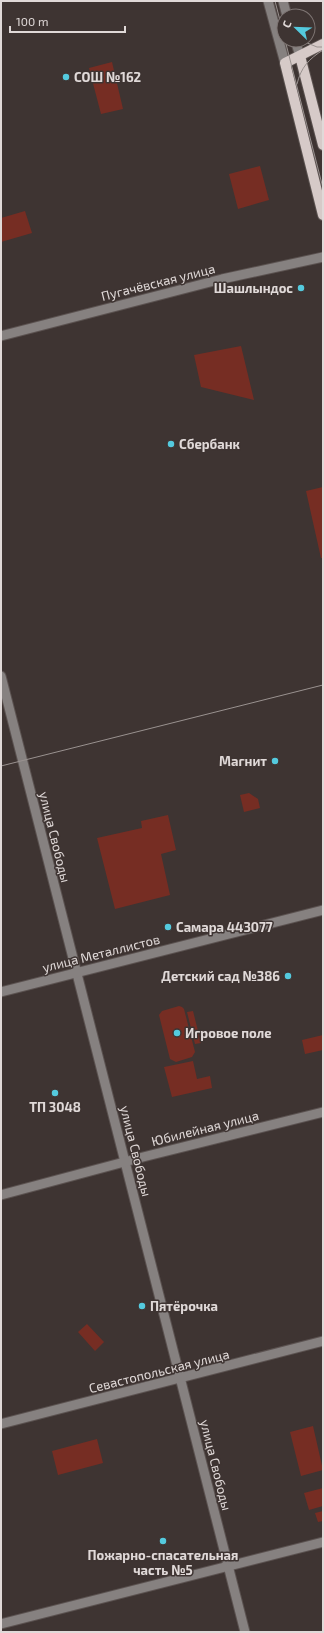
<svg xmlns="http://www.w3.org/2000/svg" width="324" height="1633" font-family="'Exo 2',sans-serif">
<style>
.green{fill:#762d23}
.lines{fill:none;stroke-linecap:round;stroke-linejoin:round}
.minor-casing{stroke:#5b5250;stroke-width:11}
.major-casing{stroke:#5b5250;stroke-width:12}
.minor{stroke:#868180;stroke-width:9}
.major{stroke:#d6cac8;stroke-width:10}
.tram{stroke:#9a9290;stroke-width:1}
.poi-dot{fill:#54cade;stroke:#3e3432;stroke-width:1.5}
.labels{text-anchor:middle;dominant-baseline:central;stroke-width:3;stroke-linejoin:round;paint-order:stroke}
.poi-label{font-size:13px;font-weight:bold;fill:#e0d9d8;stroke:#3e3432;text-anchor:start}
.street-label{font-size:13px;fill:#e0d9d8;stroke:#3e3432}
</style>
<rect width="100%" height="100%" fill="#3e3432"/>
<g class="green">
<polygon points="112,62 123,109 101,114 89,68"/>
<polygon points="260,166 269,200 238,209 229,174"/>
<polygon points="25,211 32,233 1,242 1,218"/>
<polygon points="241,346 254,400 201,387 194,355"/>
<polygon points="323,487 323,558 321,558 306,491"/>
<polygon points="249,793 258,799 260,808 244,812 240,795"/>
<polygon points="168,815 176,850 161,854 170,895 115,909 97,838 142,828 141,821"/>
<polygon points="179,1006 182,1007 184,1009 195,1052 192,1057 176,1062 170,1059 159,1015 162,1011"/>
<polygon points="193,1011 201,1043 195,1044 187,1012"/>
<polygon points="323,1035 323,1050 305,1054 302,1040"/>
<polygon points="193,1061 197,1079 210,1076 212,1088 172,1097 164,1067"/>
<polygon points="87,1324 104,1342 95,1351 78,1332"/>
<polygon points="313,1426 323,1470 301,1476 290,1432"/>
<polygon points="97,1439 103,1463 58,1475 52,1451"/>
<polygon points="323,1488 323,1506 309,1510 304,1493"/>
<polygon points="323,1511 323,1521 318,1522 315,1513"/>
</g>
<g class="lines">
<g class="minor-casing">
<g id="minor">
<polyline points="268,1 285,63"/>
<polyline points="283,1 287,16"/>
<polyline points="295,40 300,56"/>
<polyline points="1,336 222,279 323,257"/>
<polyline points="1,676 245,1632"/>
<polyline points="1,992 323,910"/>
<polyline points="1,1195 143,1157 323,1112"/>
<polyline points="1,1424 323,1341"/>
<polyline points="1,1624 323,1542"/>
</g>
</g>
<g class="major-casing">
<g id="major">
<polyline points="323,44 285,63 323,215"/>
<polyline points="300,56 323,145"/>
</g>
</g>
<use href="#minor" class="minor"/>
<use href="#major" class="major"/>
<g class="tram">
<polyline points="275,1 284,36"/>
<polyline points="285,40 323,188"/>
<polyline points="300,40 317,47 323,47"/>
<path d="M297,84C301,67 309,59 323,50"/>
<polyline points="1,766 323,685"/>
</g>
</g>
<g class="poi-dot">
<circle cx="66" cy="77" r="4"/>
<circle cx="301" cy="288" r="4"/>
<circle cx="171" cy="444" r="4"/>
<circle cx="275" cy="761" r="4"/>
<circle cx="168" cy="927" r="4"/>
<circle cx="288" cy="976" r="4"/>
<circle cx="177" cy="1033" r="4"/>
<circle cx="55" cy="1093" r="4"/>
<circle cx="142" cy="1306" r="4"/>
<circle cx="163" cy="1541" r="4"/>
</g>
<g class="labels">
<g class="poi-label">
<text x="74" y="77">СОШ №162</text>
<text x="293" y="288" text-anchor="end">Шашлындос</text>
<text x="179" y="444">Сбербанк</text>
<text x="267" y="761" text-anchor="end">Магнит</text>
<text x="176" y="927">Самара 443077</text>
<text x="280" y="976" text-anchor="end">Детский сад №386</text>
<text x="185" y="1033">Игровое поле</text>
<text x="55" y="1107" text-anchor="middle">ТП 3048</text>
<text x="150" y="1306">Пятёрочка</text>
<text x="163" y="1555" text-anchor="middle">Пожарно-спасательная<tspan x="163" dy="15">часть №5</tspan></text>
</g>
<g class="street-label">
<text transform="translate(158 282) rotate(-14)">Пугачёвская улица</text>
<text transform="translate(55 837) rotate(76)">улица Свободы</text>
<text transform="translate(101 953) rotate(-14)">улица Металлистов</text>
<text transform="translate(205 1128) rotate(-14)">Юбилейная улица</text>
<text transform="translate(136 1151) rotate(76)">улица Свободы</text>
<text transform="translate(159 1371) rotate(-14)">Севастопольская улица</text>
<text transform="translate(216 1465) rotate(76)">улица Свободы</text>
</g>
</g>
<rect width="324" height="1633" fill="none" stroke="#e0d9d8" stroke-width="4"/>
<g transform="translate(296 28) rotate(293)"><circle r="19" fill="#3e3432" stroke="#7f7674"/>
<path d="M0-3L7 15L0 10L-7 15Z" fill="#54cade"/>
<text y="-6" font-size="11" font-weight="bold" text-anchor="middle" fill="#e0d9d8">С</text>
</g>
<path d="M10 26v6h115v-6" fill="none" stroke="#e0d9d8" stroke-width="2"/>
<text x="16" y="26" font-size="12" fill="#e0d9d8" stroke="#3e3432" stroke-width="3" paint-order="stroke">100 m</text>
</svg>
